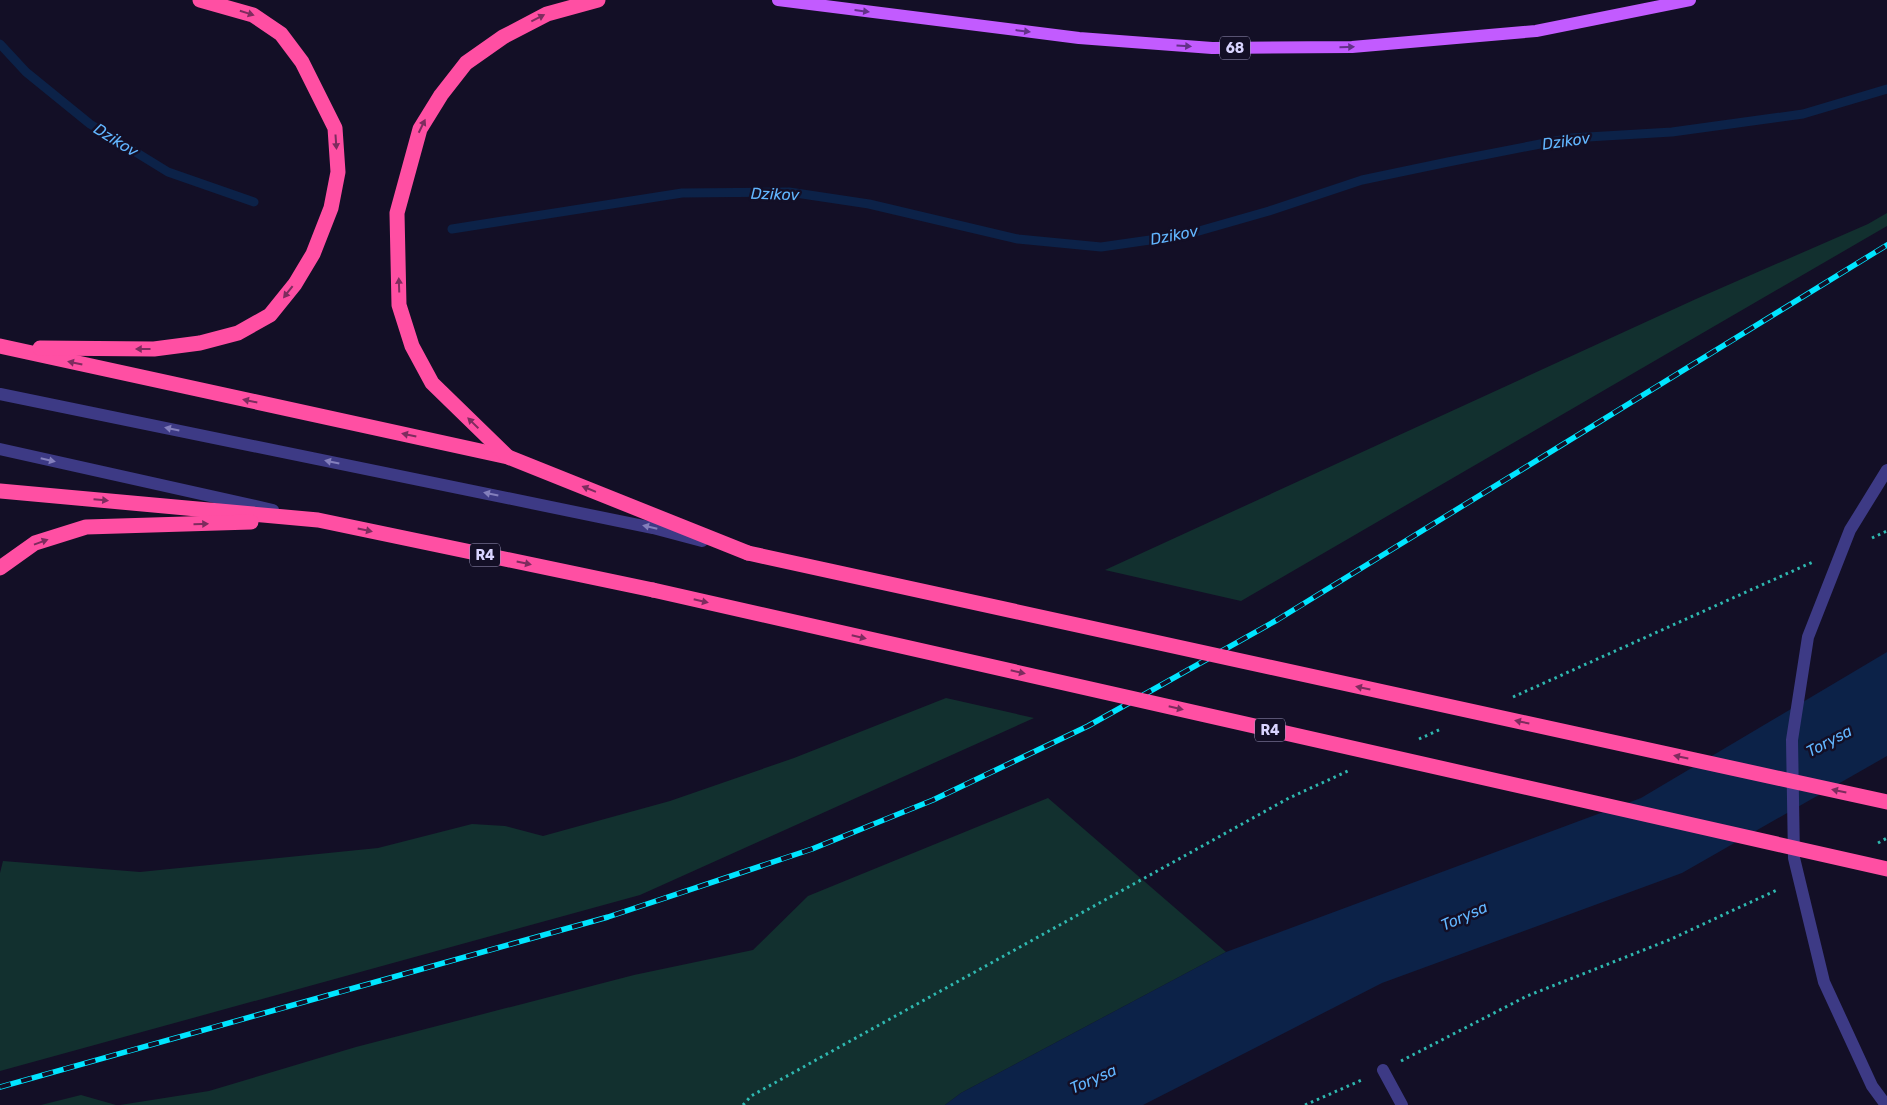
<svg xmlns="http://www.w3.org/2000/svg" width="1887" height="1105" font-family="Rubik,sans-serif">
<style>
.green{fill:#12302f}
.water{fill:#0c2248}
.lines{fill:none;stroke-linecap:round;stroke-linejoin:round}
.stream{stroke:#0c2248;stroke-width:9}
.path{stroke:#2fb8b0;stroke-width:3;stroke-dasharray:2.5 4;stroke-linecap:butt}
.lane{stroke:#3d3a85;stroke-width:12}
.primary{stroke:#c25bff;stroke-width:12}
.highway{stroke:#ff4fa3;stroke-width:15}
.rail-casing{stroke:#00e5ff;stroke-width:5.5}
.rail{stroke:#130f26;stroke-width:4;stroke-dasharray:11;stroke-linecap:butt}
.lane-bridge{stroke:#3d3a85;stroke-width:12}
.highway-bridge{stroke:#ff4fa3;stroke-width:15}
.oneway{fill:#623188}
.oneway2{fill:#7d2c5e}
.oneway3{fill:#837fbc}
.labels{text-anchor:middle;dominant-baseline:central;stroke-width:5;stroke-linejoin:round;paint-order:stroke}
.shield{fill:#130f26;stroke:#9e99be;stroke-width:1}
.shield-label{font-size:14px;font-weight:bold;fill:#d9d4ff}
.water-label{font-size:16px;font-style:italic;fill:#62b6ff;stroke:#130f26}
</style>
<rect width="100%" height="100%" fill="#130f26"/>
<g class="green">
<polygon points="1887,213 1887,226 1241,601 1105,570 1696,299 1868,224"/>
<polygon points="946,698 1034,718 640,895 0,1071 0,873 3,861 140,872 378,848 472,824 505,826 543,836 670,801 794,758"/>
<polygon points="1048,798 1226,952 961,1093 945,1105 120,1105 209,1091 356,1047 634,975 753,950 808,896"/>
<polygon points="81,1095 116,1105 41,1105"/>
</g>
<polygon class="water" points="1887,652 1887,756 1682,873 1382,983 1143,1105 945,1105 961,1093 1226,952 1641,798"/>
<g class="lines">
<g class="stream">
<polyline points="0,44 26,72 90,124 168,172 254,202"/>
<polyline points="452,229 682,193 789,192 869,204 1018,239 1101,247 1185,235 1269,211 1362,180 1448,162 1571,138 1672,132 1803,114 1887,89"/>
</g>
<g class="path">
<polyline points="1872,538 1887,531"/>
<polyline points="1513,697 1815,561"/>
<polyline points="1419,739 1441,729"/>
<polyline points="1878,843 1887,838"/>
<polyline points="1401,1061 1527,996 1669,940 1779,889"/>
<polyline points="743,1105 751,1096 1289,798 1348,771"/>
<polyline points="1305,1105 1364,1079"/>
</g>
<g class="lane">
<polyline points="0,394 653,528 702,541"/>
<polyline points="0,449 273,510"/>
<polyline points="1383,1070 1402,1105"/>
</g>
<polyline class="primary" points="778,0 1079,38 1212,48 1352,47 1536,31 1690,0"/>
<g class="highway">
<polyline points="0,346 508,457 748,553"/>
<polyline points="40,348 154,349 200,343 238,333 270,315 295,284 313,254 331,208 338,172 335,128 302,62 281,34 253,15 200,0"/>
<polyline points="508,457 432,383 412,346 399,305 397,213 420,129 441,95 466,63 503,37 547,14 598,0"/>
<polyline points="0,491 318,520 653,590"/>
<polyline points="0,568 35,543 86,527 251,522"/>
</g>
<g class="rail-casing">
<polyline id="rail" points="0,1087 608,917 812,849 933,800 1088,726 1277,620 1887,245"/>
</g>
<use href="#rail" class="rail"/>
<polyline class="lane-bridge" points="1886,1105 1872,1086 1824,982 1794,858 1792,740 1808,637 1850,530 1887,470"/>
<g class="highway-bridge">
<polyline points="748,553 1887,802"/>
<polyline points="653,590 1887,869"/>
</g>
</g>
<defs><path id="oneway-solid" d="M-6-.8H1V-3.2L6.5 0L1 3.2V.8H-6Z" transform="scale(1.25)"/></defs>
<g class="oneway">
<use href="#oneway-solid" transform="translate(862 11) rotate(7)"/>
<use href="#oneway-solid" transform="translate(1023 31) rotate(7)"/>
<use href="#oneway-solid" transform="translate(1184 46) rotate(4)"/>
<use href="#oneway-solid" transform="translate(1347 47) rotate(-1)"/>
</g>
<g class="oneway2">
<use href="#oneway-solid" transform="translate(247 13) rotate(18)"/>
<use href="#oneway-solid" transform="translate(538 18) rotate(-27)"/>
<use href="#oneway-solid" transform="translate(422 126) rotate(-64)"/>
<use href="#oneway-solid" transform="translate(336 142) rotate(86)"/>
<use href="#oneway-solid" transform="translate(399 285) rotate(-92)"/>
<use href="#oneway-solid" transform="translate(288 292) rotate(128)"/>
<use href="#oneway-solid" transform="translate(143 349) rotate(-180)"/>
<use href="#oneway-solid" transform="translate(75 363) rotate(-168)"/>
<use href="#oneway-solid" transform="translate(250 401) rotate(-168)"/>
<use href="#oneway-solid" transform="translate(473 423) rotate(-136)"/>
<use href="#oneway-solid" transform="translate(409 435) rotate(-168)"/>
<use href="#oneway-solid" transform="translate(589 489) rotate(-158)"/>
<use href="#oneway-solid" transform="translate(101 500) rotate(5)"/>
<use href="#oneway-solid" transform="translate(201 524) rotate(-2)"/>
<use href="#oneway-solid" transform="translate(365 530) rotate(12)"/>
<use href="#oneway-solid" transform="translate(41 542) rotate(-20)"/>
<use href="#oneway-solid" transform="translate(524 563) rotate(12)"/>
<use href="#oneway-solid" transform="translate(701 601) rotate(13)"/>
<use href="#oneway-solid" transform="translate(859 637) rotate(13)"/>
<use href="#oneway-solid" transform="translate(1018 672) rotate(13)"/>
<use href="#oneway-solid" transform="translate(1363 688) rotate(-168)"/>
<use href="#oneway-solid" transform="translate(1176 708) rotate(13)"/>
<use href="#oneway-solid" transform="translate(1522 722) rotate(-168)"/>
<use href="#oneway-solid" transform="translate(1681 757) rotate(-168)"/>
<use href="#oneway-solid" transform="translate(1839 791) rotate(-168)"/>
</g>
<g class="oneway3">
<use href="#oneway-solid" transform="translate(172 429) rotate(-168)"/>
<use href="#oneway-solid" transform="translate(48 460) rotate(13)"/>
<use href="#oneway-solid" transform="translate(332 462) rotate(-168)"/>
<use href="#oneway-solid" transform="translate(491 494) rotate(-168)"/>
<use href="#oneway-solid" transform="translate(650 527) rotate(-167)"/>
</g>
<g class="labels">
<g class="shield">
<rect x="1220" y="36.5" width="30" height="23" rx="4"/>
<rect x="470" y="543.5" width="30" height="23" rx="4"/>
<rect x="1255" y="718.5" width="30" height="23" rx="4"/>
</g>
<g class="shield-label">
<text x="1235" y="48">68</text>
<text x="485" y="555">R4</text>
<text x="1270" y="730">R4</text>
</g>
<g class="water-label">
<text transform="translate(116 140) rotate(32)">Dzikov</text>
<text transform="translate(1566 141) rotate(-8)">Dzikov</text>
<text transform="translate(775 194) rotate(2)">Dzikov</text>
<text transform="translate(1174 235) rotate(-11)">Dzikov</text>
<text transform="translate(1829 741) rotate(-28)">Torysa</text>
<text transform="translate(1464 916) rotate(-24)">Torysa</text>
<text transform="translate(1093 1079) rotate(-24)">Torysa</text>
</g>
</g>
</svg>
